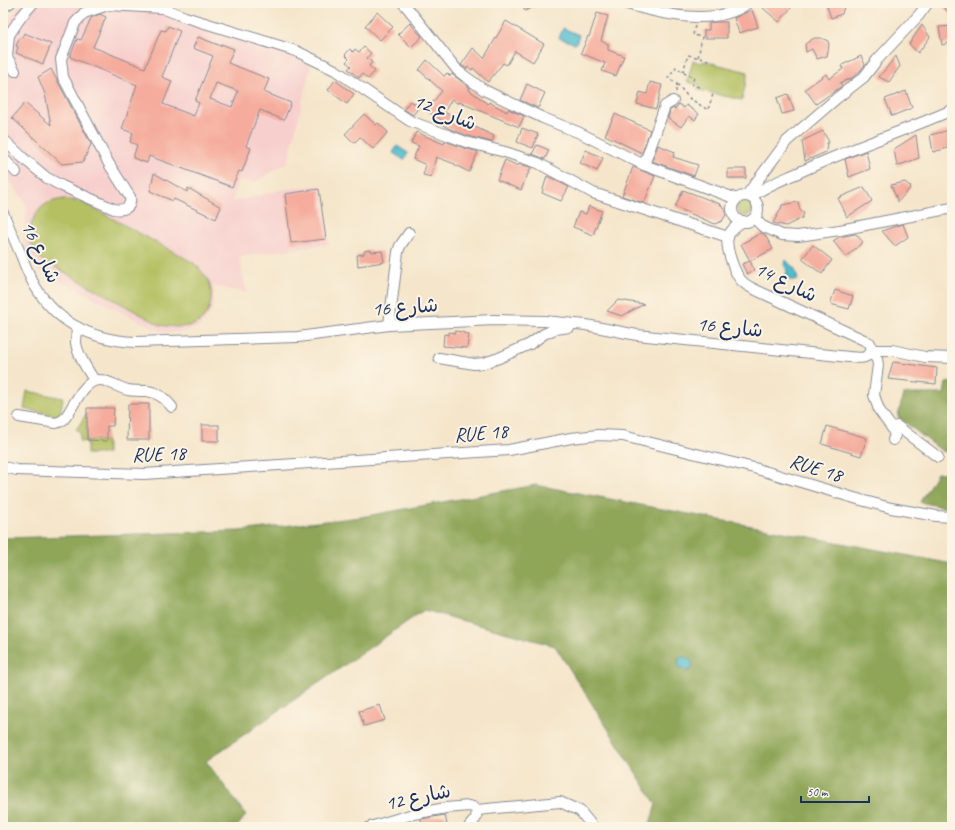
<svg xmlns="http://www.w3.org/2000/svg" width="955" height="830" font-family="Caveat,'Playpen Sans Arabic',sans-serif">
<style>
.built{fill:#f7d0cd}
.green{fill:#b4c062;stroke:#687860}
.forest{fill:#8fa658;stroke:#556a5b}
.water{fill:#51bccd;stroke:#367696}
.building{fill:#f5ac9c;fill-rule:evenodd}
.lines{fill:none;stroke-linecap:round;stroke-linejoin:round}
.minor-casing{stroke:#888a94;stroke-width:12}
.path{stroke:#888a94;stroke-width:1.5;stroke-dasharray:3 3;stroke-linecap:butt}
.minor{stroke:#fff;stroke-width:10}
.labels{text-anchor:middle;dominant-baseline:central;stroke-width:4;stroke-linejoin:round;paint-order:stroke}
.street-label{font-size:20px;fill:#1b2f5e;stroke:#fcf5e5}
</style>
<rect width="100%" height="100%" fill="#fcf5e5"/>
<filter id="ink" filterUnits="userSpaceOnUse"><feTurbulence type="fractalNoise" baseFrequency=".025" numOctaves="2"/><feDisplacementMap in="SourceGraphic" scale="8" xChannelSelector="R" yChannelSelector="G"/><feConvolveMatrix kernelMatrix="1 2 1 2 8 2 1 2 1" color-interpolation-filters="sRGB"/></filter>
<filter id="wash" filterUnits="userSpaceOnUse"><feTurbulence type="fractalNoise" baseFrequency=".012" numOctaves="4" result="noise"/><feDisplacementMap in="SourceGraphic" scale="16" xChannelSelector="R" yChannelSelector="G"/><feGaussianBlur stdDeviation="0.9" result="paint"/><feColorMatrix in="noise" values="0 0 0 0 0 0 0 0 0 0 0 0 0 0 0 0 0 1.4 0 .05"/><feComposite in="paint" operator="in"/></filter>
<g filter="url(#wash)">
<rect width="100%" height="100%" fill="#f5e6cb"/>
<polygon class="built" points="23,3 153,3 158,11 295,57 311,65 288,162 255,182 239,181 232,202 280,190 321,185 329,244 239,257 247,293 213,286 214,294 212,310 204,322 197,328 183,332 168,333 157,330 37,269 26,254 25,236 26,216 28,207 3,171 3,27 6,22"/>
<g class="green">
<polygon points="693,61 702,63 703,61 748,72 742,100 698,90 699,85 687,82"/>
<path d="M64,199L82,202L194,263C199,268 204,274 208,280C215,295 211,319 193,325C182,328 171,327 160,325L42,260C39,257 36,253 34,250C25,233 32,212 48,203C53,201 58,200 64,199Z"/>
<circle cx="745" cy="208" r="8"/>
<polygon points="27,391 63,398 60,416 24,409"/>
<polygon points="87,413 87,440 107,441 107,454 87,454 87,441 80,442 80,432 76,430"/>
</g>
<g class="forest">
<polygon points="952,382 952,453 942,451 898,417 903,394 944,394 946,383"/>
<polygon points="952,472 952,509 920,502 937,473"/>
<polygon points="536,485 952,564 952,827 649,827 656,804 555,646 424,610 206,761 246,815 237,827 3,827 3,538 239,531 361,517"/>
</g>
<g class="water">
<polygon points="563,28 579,35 576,44 559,38"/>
<polygon points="397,146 408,153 404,160 393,153"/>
<polygon points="786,260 795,269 798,280 790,280 786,274 787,271 784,264"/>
<polygon points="682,656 691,660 693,667 688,671 680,668 677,663"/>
</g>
<g id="blocks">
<g class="building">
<polygon points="521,3 540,3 525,11"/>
<polygon points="767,3 786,3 791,8 779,22 763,8"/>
<polygon points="826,3 845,3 842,14 831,18"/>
<polygon points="939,3 952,3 952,16"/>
<polygon points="752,10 758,27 739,33 734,18"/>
<polygon points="377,12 393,27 380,40 365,26"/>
<polygon points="597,13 608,16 601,41 608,44 608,50 624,56 616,76 602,71 605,63 581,53 588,36 589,37"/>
<path d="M100,14L106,17L93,47L145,68L161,30L166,31L168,26L180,31L162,77L172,81L163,104L194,116L199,103L195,101L213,56L193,48L198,37L221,46V44L234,49L228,63L269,79L264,92L291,103L284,120L260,110L246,146L251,148L242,172L239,171L232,187L149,156L147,163L133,158L137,145L130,142L133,133L122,129L137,85L70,57L77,39L81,40L91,18ZM216,83L238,91L232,107L210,99Z"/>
<polygon points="506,21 544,44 533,62 515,51 507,65 503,63 488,82 473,68 472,70 468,67 467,69 461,65 473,48 484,58"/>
<polygon points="714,22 727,22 727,38 704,38 704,30 709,30 709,23"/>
<polygon points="410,23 422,37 411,47 398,34"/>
<polygon points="922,25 930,37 918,53 909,44"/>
<polygon points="952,26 952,42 942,45 939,27"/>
<polygon points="24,33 51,44 43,64 16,53 18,47 16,46 20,37 22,38"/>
<polygon points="814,38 821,38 828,41 829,45 827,56 817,59 812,49 806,52 805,44"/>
<polygon points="364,47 371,53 367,58 372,62 369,66 375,71 368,79 362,74 359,78 348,69 351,66 346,62 349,59 345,55 350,49 353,52 355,49 359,52"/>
<polygon points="861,56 865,65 859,72 852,78 840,83 842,86 816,104 805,89 826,74 829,79 843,69 842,65"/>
<polygon points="896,56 900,66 889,82 879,77"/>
<polygon points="427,60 444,76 447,73 450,76 452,74 470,88 469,90 488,104 489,102 507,112 508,109 524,116 519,127 459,102 458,104 452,99 444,112 494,136 492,142 468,136 450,129 443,125 444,122 426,110 442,91 419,70"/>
<polygon points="51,69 91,144 83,162 62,164 12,118 25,103 51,125 45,94 38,77"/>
<polygon points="335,80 354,94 347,104 328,90"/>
<polygon points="650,82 662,85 656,109 637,104 640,92 647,94"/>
<polygon points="527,84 545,93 538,108 520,100"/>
<polygon points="906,91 912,108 892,116 885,99"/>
<polygon points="788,94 794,111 782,114 777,98"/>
<polygon points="410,101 420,106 413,115 404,109"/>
<polygon points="679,104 684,108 686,105 699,114 695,120 689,116 681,127 668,118 670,110 674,108 675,109"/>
<polygon points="364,114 376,125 378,123 388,132 373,149 360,137 354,143 345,134"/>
<polygon points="615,114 650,130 642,153 605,135"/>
<polygon points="522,128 538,134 533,148 517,142"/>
<polygon points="950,130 952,136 952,147 933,152 930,135"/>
<polygon points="823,131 829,142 827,143 826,152 805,161 802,141"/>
<polygon points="416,132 444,144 445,141 464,148 478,152 469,172 455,165 455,164 436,157 431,177 423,175 426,165 413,159 419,146 411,143"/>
<polygon points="916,135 919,158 897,166 894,149"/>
<polygon points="537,145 549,150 545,159 532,154"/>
<polygon points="658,145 675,152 673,157 698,165 694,176 652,161"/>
<polygon points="586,150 603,158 597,171 580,163"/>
<polygon points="866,151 870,169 849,177 845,159"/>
<polygon points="505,160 518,166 519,164 531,167 521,190 497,180"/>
<polygon points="633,167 655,176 644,203 622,196"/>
<rect x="728" y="169" width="18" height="9"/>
<polygon points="154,173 187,192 188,188 221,207 216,219 174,199 173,201 150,191"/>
<polygon points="547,176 569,187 561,201 542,193"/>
<polygon points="905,182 911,187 898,202 891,185"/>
<polygon points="864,187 872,201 847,217 838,198"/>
<polygon points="319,189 326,239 291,243 285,194"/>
<polygon points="683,190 720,204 724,208 726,215 722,221 715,224 675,207"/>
<polygon points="798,202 800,210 804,213 802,218 786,226 773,223 781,209 782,205"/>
<polygon points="589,206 602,211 593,235 573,227 579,212 586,214"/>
<polygon points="903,224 908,237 895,246 882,231 896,226"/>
<polygon points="761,233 765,235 773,249 750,261 754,270 747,274 742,264 750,261 741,244"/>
<polygon points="856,234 863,242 846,257 833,241 839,237"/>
<polygon points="813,245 832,260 822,274 802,259"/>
<polygon points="371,250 372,252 382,251 384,262 358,266 357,255 364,254 364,251"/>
<polygon points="835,290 853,296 849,309 830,304"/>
<polygon points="618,300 644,304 622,316 607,311"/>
<polygon points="455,331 463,332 463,333 469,334 467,348 443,346 444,334 449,335 449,332 455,333"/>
<polygon points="893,362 937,368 936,384 888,379"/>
<polygon points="128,404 149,404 149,440 127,440"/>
<polygon points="87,408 114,408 113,426 107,426 107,441 87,440"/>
<rect x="202" y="425" width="17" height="16"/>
<polygon points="827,426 867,438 861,456 822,444"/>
<polygon points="380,705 385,720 364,726 359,711"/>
<polygon points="445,815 447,825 438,827 421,827 421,819"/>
</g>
</g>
</g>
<g filter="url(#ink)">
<use href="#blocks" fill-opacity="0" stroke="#888a94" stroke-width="1"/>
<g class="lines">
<g class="minor-casing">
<g id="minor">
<polyline points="159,3 162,8 185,17 296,51 335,70 410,121 466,142 505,152 538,163 593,193 728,237"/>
<polyline points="403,3 406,6 458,71 484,90 543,118 580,133 644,165 737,199"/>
<path d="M624,3C660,14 715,28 748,3"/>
<polyline points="3,7 10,3"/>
<polyline points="15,71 7,57 9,35 21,17 33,3"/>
<path d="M3,139L22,157L47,178L62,186L114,209C123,211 132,208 130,197L109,164L63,77L61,59L75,23L84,13L108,5L162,8"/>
<polyline points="3,158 16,172"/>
<polyline points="644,165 665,106 673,101"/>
<polyline points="746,196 787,141 837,98 864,77 877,60 919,15 928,3"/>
<circle cx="745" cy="209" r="13"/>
<path d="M751,197C766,185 785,179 802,171C851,148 902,132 952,110"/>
<path d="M3,213C9,227 15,241 21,255C25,265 29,276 35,286C57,323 92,340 135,342L298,337L389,325L494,320L544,321L586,325L637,335L849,357C859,358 867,360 872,350"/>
<polyline points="754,218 762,226 782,235 798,236 840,230 952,208"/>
<path d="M743,221C737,225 730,230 728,237C725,247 734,271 740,279C744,285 752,288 758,291L864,340L870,343L872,350"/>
<polyline points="389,325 398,252 400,246 409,233"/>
<path d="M77,327C77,332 76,338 76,343C78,356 87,369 94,380"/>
<polyline points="872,350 892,350 925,357 952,358"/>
<polyline points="871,353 877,359 878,365 874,395 879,410 892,428 895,435 893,440"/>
<polyline points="439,358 474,364 484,363 499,358 530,344 544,334 555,329 570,327"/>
<path d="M19,417L56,423C59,422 62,421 64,419C73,409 83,379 100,380C108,380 119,388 128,390C134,391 141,391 147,391C158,392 165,399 172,407"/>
<polyline points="892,428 897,426 901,429 938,457"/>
<polyline points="3,467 17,470 144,474 509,450 571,438 598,435 623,436 754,468 861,500 891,508 936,516 952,517"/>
<polyline points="477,810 560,802 580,811 593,827"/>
<polyline points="370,827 413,814 446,808 469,806 473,807 477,810 476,818 469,827"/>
</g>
</g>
<g class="path">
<polyline points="695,26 693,35 702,37 698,58"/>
<polyline points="683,72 688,55 708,60 707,62"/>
<polyline points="677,84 689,98 708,110 713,94"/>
<polyline points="676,92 677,84 668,78 676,67 687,75 694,77 692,85 699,87"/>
</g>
<use href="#minor" class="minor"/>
</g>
</g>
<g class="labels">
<g class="street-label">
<text transform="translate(445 112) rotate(22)">شارع 12</text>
<text transform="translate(41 252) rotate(64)">شارع 16</text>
<text transform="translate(786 282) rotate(26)">شارع 14</text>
<text transform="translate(405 307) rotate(-4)">شارع 16</text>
<text transform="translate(730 327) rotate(6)">شارع 16</text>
<text transform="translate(481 433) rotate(-5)">RUE 18</text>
<text transform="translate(159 454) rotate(-2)">RUE 18</text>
<text transform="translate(816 468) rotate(17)">RUE 18</text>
<text transform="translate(418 797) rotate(-12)">شارع 12</text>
</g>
</g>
<rect width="955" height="830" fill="none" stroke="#fcf5e5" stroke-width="16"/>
<path d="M801 796v6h68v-6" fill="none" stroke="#1b2f5e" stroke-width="2"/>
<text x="807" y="796" font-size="12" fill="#1b2f5e" stroke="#fcf5e5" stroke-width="3" paint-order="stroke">50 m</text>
</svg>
